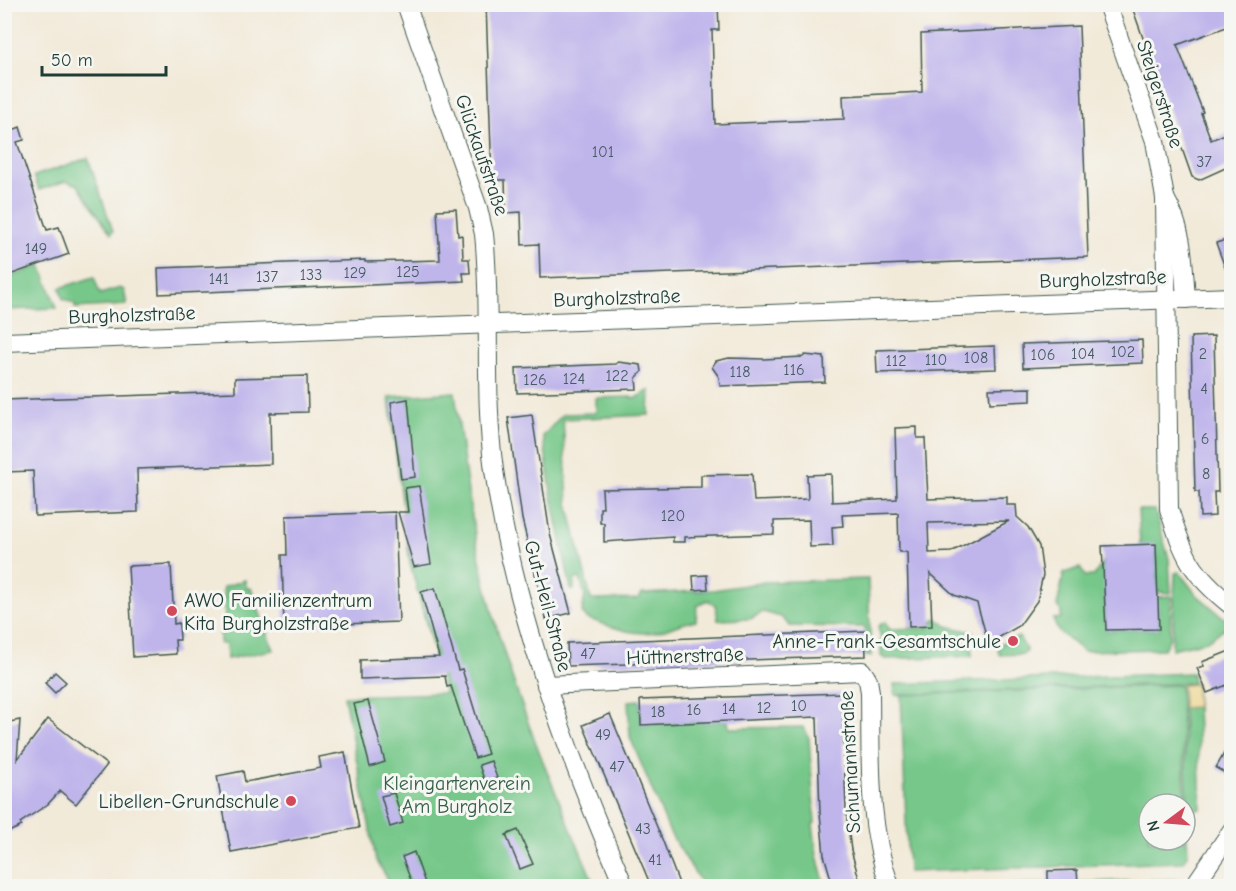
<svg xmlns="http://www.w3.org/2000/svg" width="1236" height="891" font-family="'Comic Neue',sans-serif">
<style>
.green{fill:#76c789;stroke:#4a825e;stroke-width:1.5;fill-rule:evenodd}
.sand{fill:#eeda9e;stroke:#868c69;stroke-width:1.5}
.building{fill:#bfb5eb;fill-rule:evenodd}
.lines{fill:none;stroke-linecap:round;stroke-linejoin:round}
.street-casing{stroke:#3f574d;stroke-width:20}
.street{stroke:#fff;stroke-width:18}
.poi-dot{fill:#d1495b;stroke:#f6f6f2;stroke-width:2}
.labels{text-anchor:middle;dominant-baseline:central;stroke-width:6;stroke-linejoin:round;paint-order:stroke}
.number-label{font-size:16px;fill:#475b62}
.street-label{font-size:20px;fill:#1f3d34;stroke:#f6f6f2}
.poi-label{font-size:20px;fill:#1f3d34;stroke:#f6f6f2;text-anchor:end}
.park-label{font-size:20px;fill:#356049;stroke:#f6f6f2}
</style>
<rect width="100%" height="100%" fill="#f6f6f2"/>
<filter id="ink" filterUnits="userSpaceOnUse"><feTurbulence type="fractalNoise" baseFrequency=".0167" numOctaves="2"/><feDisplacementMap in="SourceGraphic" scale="12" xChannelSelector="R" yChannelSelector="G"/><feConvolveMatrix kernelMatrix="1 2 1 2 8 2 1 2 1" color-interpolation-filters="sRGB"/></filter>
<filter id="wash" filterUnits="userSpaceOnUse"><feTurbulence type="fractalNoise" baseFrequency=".008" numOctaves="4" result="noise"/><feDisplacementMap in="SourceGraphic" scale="24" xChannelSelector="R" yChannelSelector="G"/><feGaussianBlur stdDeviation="1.35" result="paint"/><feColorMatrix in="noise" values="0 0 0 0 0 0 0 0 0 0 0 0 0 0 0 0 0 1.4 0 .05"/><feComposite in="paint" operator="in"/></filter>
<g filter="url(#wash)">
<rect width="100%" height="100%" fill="#f2ead9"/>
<g class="green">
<polygon points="88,158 113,231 111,234 78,185 66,181 39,190 34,176"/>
<polygon points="41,265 57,308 5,310 5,279"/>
<polygon points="94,277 100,294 120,288 124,290 127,305 75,308 75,304 63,299 60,288"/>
<path d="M650,390L649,415L563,419L568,503L591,600L638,599L642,594L713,590L765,582L868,579L871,656H866L865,627L790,626L781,617L763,612L750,619L718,620L716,607L708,600L697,606L696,621C682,622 673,628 660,631C635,638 609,626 586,618L582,612L585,596L580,578L574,580V590H571L551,492L543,436L563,414L596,413V398L632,397L635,399Z"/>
<path d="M455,392C463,456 470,519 485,582C509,687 553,787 595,886H392L376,860L344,696L445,693L410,563L389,397Z"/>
<polygon points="1138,510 1155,510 1169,559 1171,593 1157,592 1156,545 1140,545"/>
<polygon points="1104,560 1106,630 1159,629 1157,597 1171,596 1170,638 1164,649 1083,651 1058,631 1053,619 1061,618 1061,611 1057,606 1064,573 1080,568 1085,576 1094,576"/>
<polygon points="1179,572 1196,594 1231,624 1207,641 1172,649 1175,573"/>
<polygon points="245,580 247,589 251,588 273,650 227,659 226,644 220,644 220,633 226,632 223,587"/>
<polygon points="936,618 947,626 973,632 972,656 885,659 881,656 881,638 878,627 882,623 885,622 889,629 928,628"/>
<polygon points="1019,637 1027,651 1024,654 1000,655 997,645"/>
<polygon points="1192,673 1193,683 895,695 894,684"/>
<path d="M1180,685L1188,856L1182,862L908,872L901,695ZM1149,804H1185V840H1149Z"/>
<polygon points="640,700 641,725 728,721 729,728 803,727 809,738 815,823 813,824 817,855 825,886 703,886 670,833 630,737 628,701"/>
<polygon points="1197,707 1201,809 1188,810 1183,708"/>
<polygon points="1182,879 1177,886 972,886"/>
</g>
<polygon class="sand" points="1196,684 1197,707 1183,708 1182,685"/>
<g id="blocks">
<g class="building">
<polygon points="486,4 718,4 719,30 712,30 715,124 844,119 843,96 922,92 921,34 1079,26 1088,257 540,278 539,244 522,245 521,212 506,213 505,180 492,180"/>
<polygon points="1131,4 1232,4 1232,25 1177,45 1203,112 1201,113 1211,140 1232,131 1232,165 1199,180 1192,177"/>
<polygon points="4,112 13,130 20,127 24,140 17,142 47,230 59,227 69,254 4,277"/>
<polygon points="456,209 458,236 462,235 463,259 469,259 470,273 463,273 464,281 159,294 158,268 365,260 365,262 440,260 437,210"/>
<polygon points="1232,238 1232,281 1230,281 1216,243"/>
<polygon points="1214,336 1218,492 1214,492 1215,516 1200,517 1199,492 1195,492 1191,337"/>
<polygon points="1142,340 1143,363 1023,368 1022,344"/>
<polygon points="995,346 996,369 877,373 876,350"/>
<polygon points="805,355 824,357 825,382 720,386 719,377 712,367 716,361 729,358 764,359 803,357"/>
<polygon points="618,362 641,365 642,372 636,378 637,389 517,393 516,368 616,364"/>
<polygon points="307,376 308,412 270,413 271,464 137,469 138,512 35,516 33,471 4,472 4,400 235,392 235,378"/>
<polygon points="1031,388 1031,401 990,403 989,389"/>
<polygon points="408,399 415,477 401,479 391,402"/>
<polygon points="532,415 550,534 571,613 546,619 522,519 508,418"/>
<path d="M917,427V438H925L928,499L1007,497V505H1016L1017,517L1028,527L1039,546L1043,575L1037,601L1019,626L998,638L988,642L977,603L954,595L930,573L932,626L909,627L907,552H899L898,513L842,515L843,526L832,527L833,546L810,547L809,520L774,521V534L685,537V542H673V537L604,542V523H600V508H603L602,489L701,487V475L752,474L754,501L808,499L807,475L831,474L832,502L897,499L895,428ZM1009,521L951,552L929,553L928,523Z"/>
<polygon points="419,486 431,564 414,567 398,512 408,512 405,488"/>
<polygon points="395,512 399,622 284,626 282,555 287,555 286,516"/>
<polygon points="1156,544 1159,629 1106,630 1102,546"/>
<polygon points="171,564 174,624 179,623 180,640 175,640 176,654 133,657 128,566"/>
<polygon points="707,575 708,589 694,590 693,576"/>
<polygon points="435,588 458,670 462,669 488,754 475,758 451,686 447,687 445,676 360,679 360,660 439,657 421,592"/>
<polygon points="865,631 866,656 568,666 567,643"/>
<polygon points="1232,650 1232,683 1207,693 1197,668 1204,666 1202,662"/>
<polygon points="55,672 66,682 55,693 45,683"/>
<polygon points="842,693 846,812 851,850 861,886 833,886 824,855 820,813 817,717 641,725 640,700"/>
<polygon points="368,701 385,762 370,767 354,704"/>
<polygon points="610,714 662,839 680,886 651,886 583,725"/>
<polygon points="48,719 107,765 76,804 60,791 48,804 20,823 22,826 4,834 4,723 20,720 17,760"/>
<polygon points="1232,739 1232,777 1216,768"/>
<polygon points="345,752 359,828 231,852 217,776 243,771 245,782 321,768 319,757"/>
<polygon points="491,761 497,778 485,782 479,765"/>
<polygon points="394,793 403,823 390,827 381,796"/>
<polygon points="518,830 533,864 520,869 506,835"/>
<polygon points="414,852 425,883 417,886 413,886 402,857"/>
<polygon points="1077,870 1078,883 1048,883 1048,871"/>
</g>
</g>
</g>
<g filter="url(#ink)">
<use href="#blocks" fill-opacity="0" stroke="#3f574d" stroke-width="1.5"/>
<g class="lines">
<g class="street-casing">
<g id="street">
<path d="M406,4L478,208L484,234C492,312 483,392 494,470C515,615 567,753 624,886"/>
<path d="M1107,4L1155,141L1165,198L1169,509C1184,556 1191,574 1232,606"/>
<path d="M1165,198C1184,232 1183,260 1186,299"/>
<polyline points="4,342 1232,297"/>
<path d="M546,685L862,671L868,680L870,692C871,758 867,824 890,886"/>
<polyline points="1194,886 1232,830"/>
</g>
</g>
<use href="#street" class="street"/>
</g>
</g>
<g class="poi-dot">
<circle cx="172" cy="611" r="6"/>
<circle cx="1013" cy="641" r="6"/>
<circle cx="291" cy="801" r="6"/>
</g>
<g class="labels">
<g class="number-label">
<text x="603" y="152">101</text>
<text x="1204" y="162">37</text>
<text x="36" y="249">149</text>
<text x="408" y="272">125</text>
<text x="355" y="273">129</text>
<text x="311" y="275">133</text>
<text x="267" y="277">137</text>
<text x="219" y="279">141</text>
<text x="1123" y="352">102</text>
<text x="1083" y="354">104</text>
<text x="1203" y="354">2</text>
<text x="1043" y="355">106</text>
<text x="976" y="358">108</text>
<text x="936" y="360">110</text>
<text x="896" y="361">112</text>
<text x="794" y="370">116</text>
<text x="740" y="372">118</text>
<text x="617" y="376">122</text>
<text x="574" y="379">124</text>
<text x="535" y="380">126</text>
<text x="1204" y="389">4</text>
<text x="1205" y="439">6</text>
<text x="1206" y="474">8</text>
<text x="673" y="516">120</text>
<text x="588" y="654">47</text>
<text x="799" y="706">10</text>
<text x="764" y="708">12</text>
<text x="729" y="709">14</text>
<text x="694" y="710">16</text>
<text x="658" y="712">18</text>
<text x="603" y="735">49</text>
<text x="617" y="767">47</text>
<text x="643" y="829">43</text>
<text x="655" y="860">41</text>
</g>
<g class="street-label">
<text transform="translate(1160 94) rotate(72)">Steigerstraße</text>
<text transform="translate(482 155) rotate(71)">Glückaufstraße</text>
<text transform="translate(1103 279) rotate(-2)">Burgholzstraße</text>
<text transform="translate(617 298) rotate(-2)">Burgholzstraße</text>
<text transform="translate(132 315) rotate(-2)">Burgholzstraße</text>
<text transform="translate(548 606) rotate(75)">Gut-Heil-Straße</text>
<text transform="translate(685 656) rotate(-2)">Hüttnerstraße</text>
<text transform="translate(850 762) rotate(-93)">Schumannstraße</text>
</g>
<g class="poi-label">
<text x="184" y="600" text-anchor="start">AWO Familienzentrum<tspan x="184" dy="23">Kita Burgholzstraße</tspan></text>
<text x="1001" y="641">Anne-Frank-Gesamtschule</text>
<text x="279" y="801">Libellen-Grundschule</text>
</g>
<g class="park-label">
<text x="457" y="783">Kleingartenverein<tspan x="457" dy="23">Am Burgholz</tspan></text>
</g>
</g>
<rect width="1236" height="891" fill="none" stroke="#f6f6f2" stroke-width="24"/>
<g transform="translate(1167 822) rotate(254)"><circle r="28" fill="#f6f6f2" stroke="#a0aca6" stroke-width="1.5"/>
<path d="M0-4.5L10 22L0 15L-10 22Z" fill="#d1495b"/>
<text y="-9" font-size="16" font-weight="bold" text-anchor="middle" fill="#1f3d34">N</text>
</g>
<path d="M42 66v9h124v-9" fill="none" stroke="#1f3d34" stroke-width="3"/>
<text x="51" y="66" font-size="18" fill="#1f3d34" stroke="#f6f6f2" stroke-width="4.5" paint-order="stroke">50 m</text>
</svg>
